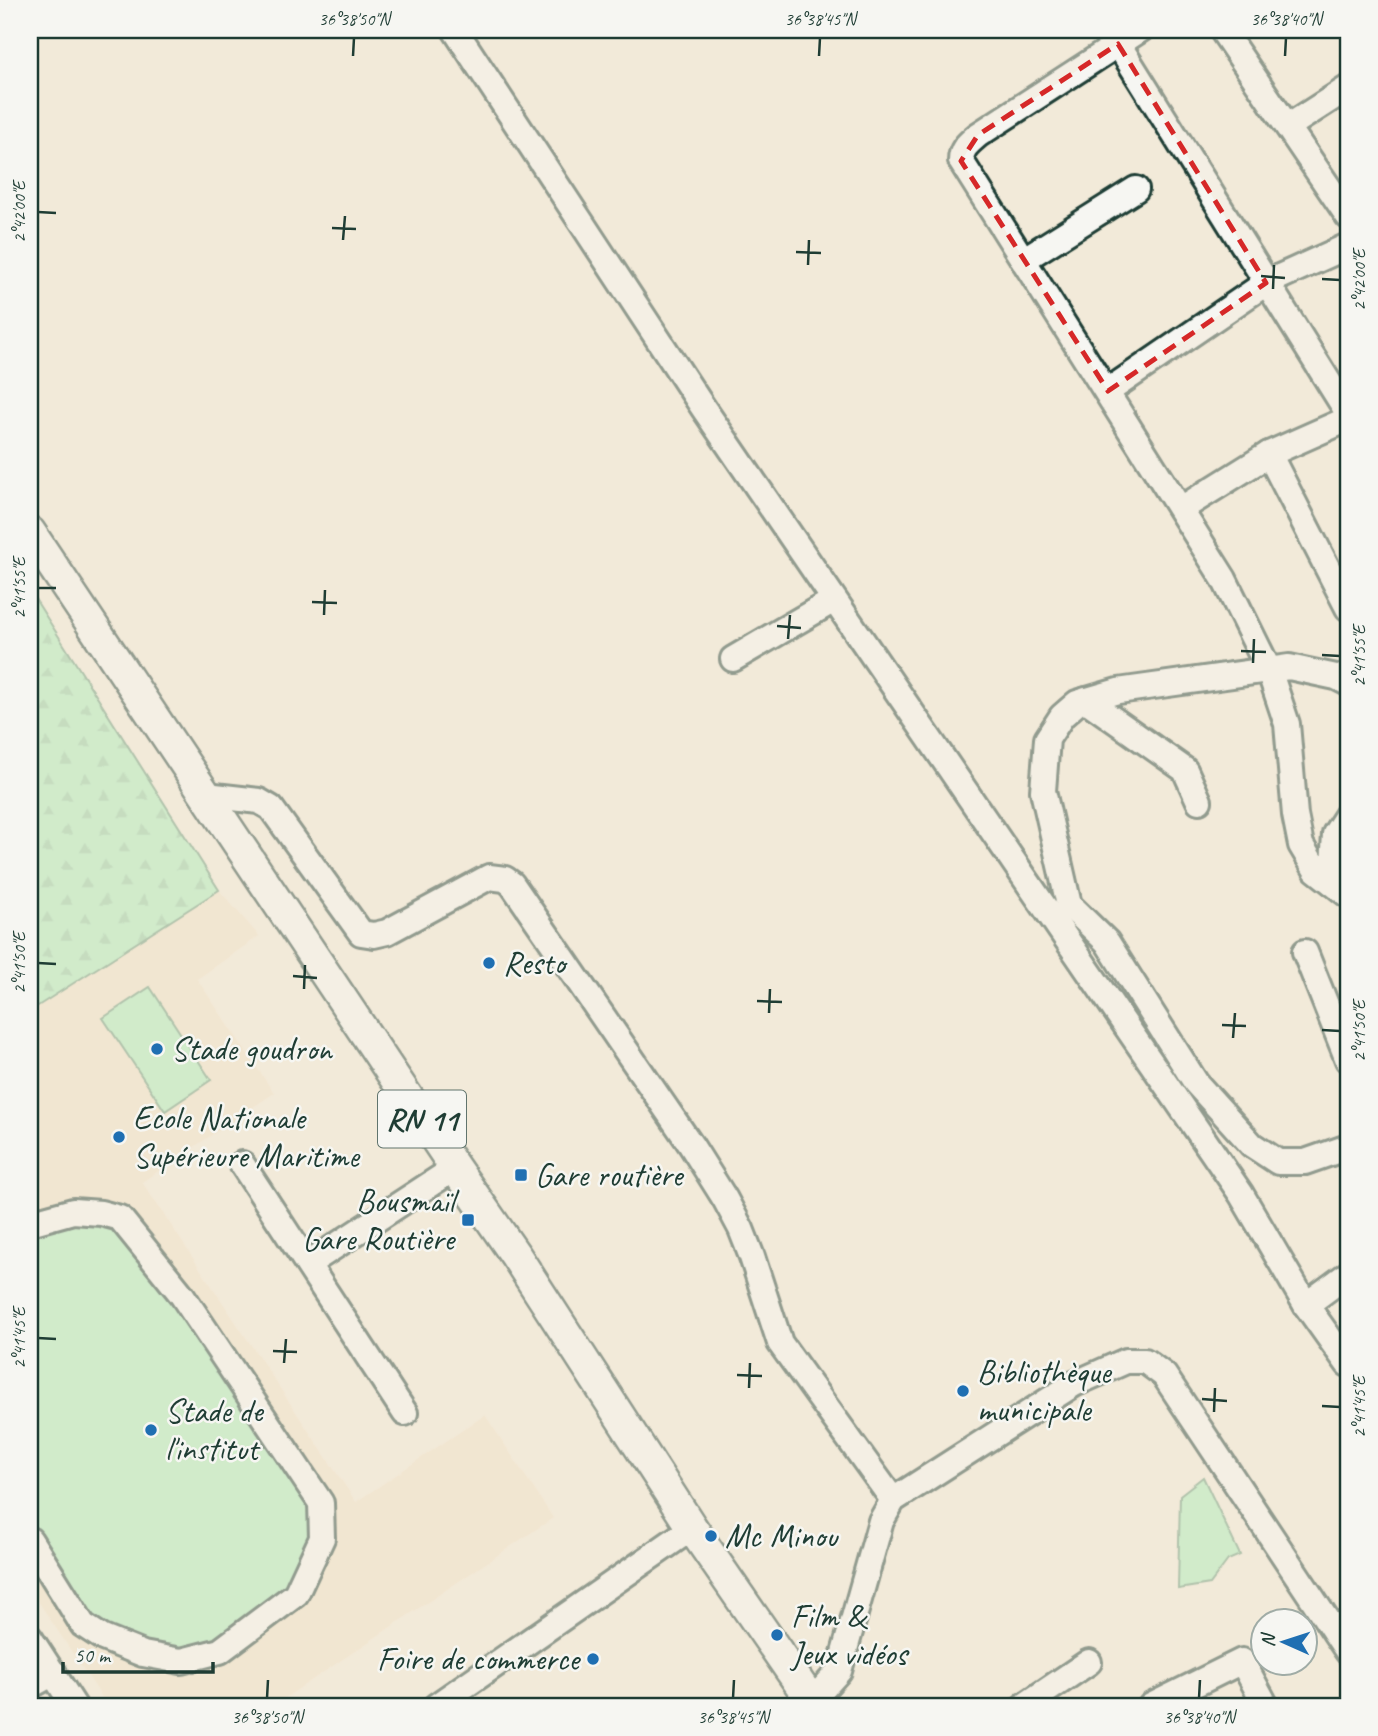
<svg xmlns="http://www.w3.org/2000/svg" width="1378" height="1736" font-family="Caveat,sans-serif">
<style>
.built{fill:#f0e2c7}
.forest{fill:url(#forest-firs);stroke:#649576;stroke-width:2}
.pitch{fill:#a8edb9;stroke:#649576;stroke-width:2}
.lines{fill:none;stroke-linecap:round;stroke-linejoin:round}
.minor-casing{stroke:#1f3d34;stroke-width:30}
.major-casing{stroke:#1f3d34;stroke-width:35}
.minor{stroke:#f6f6f2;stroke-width:24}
.major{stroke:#f6f6f2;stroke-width:30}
.marked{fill:none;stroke:#d62828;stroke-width:5;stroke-dasharray:14 9;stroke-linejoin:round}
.ticks{fill:none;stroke:#1f3d34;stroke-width:2.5}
.poi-dot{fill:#1f6fb2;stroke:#f6f6f2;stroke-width:2.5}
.labels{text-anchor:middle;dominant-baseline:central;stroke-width:5;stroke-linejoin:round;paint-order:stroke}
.shield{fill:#f6f6f2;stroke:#60746d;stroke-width:2}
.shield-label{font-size:32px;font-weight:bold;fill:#1f3d34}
.poi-label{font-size:33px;fill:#1f3d34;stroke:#f6f6f2;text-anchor:start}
.neatline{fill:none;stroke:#1f3d34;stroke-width:2.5}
.ticks-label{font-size:18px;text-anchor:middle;fill:#1f3d34}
</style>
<defs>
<pattern id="forest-firs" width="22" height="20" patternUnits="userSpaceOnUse" patternTransform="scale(1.75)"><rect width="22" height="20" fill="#a8edb9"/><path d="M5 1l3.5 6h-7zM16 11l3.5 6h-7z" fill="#90cca0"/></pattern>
</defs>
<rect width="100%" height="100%" fill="#f2ead9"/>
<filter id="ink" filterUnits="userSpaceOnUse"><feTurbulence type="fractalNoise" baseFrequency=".0143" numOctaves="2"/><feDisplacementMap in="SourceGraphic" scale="14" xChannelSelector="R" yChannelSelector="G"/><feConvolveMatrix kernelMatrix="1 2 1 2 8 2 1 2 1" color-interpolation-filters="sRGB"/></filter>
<g filter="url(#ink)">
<polygon class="built" points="30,591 219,890 259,936 197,979 274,1093 142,1182 356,1502 485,1415 553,1518 273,1706 226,1704 223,1706 108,1706 30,1589"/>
<polygon class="forest" points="30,591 219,890 30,1011"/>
<g class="pitch">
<polygon points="150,987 211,1080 165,1111 103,1018"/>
<polygon points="120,1218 321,1503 296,1594 181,1661 103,1638 30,1540 30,1223"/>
<polygon points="1203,1477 1240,1555 1228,1560 1210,1584 1178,1589 1180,1495"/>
</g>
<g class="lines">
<g class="minor-casing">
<g id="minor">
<polyline points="455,30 704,409 1241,1194 1306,1305 1348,1364"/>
<path d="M1140,30L978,135C969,143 961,148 961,161L1224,579L1269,670L1287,724L1295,815L1301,845L1316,870L1348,895"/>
<polyline points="1222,30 1348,216"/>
<polyline points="1118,44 1348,413"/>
<polyline points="1289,126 1348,88"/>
<polyline points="1023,260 1136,189"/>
<polyline points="1108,391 1266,283 1348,246"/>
<polyline points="1269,454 1348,608"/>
<polyline points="1181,509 1269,454 1348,419"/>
<polyline points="733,659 834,600"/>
<polyline points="1348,683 1336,677 1289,667 1118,691 1077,703 1062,716 1047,739 1043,791 1069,905 1107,942 1196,1083 1252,1145 1278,1162 1305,1162 1348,1147"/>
<polyline points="1086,700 1185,770 1199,801"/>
<polyline points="206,795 259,801 271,808 361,933 374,935 387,932 489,877 505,879 512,884 691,1145 725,1199 741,1229 752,1257 780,1343 893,1500"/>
<polyline points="1332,882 1335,834 1348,814"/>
<polyline points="1305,952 1348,1060"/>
<polyline points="242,1164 405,1413"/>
<polyline points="30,1223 73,1211 101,1213 120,1218 182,1295 321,1503 322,1538 296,1594 220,1651 181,1661 143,1654 103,1638 83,1625 30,1540"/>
<polyline points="308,1264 455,1168"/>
<polyline points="1306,1305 1348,1274"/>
<polyline points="30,1638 74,1706"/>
<polyline points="30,1686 54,1673"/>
<polyline points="812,1701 839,1671 881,1521 893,1500 1074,1384 1126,1361 1145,1361 1164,1375 1348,1652"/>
<polyline points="436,1706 692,1528"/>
<polyline points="1024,1706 1089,1662"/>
<polyline points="1151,1706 1242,1661 1266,1706"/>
</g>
</g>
<g class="major-casing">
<polyline id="major" points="30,532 455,1168 516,1256 692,1528 815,1706"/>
</g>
<use href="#minor" class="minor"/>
<use href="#major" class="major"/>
</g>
</g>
<path d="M0 0H1378V1736H0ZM1118,44L1266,283L1108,391L961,161L978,135Z" fill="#f2ead9" fill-opacity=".55" fill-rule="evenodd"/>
<path class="marked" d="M1118,44L1266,283L1108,391L961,161L978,135Z"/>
<path class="ticks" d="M353,56L354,38M819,56L820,38M1285,56L1286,38M38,212L56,213M332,228L356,229M343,240L345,216M796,252L821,253M808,265L809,240M1261,276L1285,278M1322,279L1340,280M1273,289L1274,265M38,588H56M312,602L337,603M324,615L325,590M777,626L801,628M788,639L790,615M1241,651L1266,652M1322,655L1340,656M1253,663L1254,639M38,963L56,964M293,976L317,978M304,989L305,965M757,1001L782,1002M769,1013L770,989M1222,1025L1246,1026M1322,1030L1340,1031M1233,1038L1235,1013M38,1338L56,1339M273,1351L297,1352M284,1363L286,1339M737,1375L762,1376M749,1388L750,1363M1202,1399L1227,1401M1322,1406L1340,1407M1214,1412L1215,1388M267,1698L268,1680M733,1698L734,1680M1199,1698L1200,1680"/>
<g class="poi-dot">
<circle cx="489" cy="963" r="7"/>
<circle cx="157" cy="1049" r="7"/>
<circle cx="119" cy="1137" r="7"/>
<rect x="514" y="1168" width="14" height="14" rx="3.5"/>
<rect x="461" y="1213" width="14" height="14" rx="3.5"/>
<circle cx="963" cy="1391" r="7"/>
<circle cx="151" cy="1430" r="7"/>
<circle cx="711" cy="1536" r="7"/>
<circle cx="777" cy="1635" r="7"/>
<circle cx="593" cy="1659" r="7"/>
</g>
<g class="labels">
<rect class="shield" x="378" y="1090.5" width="88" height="57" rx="5"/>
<g class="shield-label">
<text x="422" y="1119">RN 11</text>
</g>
<g class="poi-label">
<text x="503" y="963">Resto</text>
<text x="171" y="1049">Stade goudron</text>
<text x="133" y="1118">Ecole Nationale<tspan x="133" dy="38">Supérieure Maritime</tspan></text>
<text x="535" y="1175">Gare routière</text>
<text x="454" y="1201" text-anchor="end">Bousmaïl<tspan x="454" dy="38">Gare Routière</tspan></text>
<text x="977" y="1372">Bibliothèque<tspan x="977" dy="38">municipale</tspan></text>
<text x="165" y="1411">Stade de<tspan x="165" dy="38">l'institut</tspan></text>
<text x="725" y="1536">Mc Minou</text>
<text x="791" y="1616">Film &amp;<tspan x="791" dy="38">Jeux vidéos</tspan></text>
<text x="579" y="1659" text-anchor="end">Foire de commerce</text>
</g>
</g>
<rect width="1378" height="1736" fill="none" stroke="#f6f6f2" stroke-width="77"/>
<g transform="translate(1284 1642) rotate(273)"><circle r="33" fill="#f6f6f2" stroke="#a0aca6" stroke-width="2"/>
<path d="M0-5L12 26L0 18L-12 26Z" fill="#1f6fb2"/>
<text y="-10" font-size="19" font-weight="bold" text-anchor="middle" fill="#1f3d34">N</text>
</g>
<path d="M63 1662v10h150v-10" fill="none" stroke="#1f3d34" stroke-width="3.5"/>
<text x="74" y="1662" font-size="21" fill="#1f3d34" stroke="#f6f6f2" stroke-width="5" paint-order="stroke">50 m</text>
<rect x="38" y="38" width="1302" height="1660" class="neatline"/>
<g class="ticks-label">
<text x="354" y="25">36°38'50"N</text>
<text x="820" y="25">36°38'45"N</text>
<text x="1286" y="25">36°38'40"N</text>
<text transform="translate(19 212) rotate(-90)" y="6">2°42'00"E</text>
<text transform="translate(1359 280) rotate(-90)" y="6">2°42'00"E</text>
<text transform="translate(19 588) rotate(-90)" y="6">2°41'55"E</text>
<text transform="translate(1359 656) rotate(-90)" y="6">2°41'55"E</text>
<text transform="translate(19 963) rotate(-90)" y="6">2°41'50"E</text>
<text transform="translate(1359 1031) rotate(-90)" y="6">2°41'50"E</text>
<text transform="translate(19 1338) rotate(-90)" y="6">2°41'45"E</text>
<text transform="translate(1359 1407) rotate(-90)" y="6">2°41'45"E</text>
<text x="267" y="1723">36°38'50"N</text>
<text x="733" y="1723">36°38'45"N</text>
<text x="1199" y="1723">36°38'40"N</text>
</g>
</svg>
